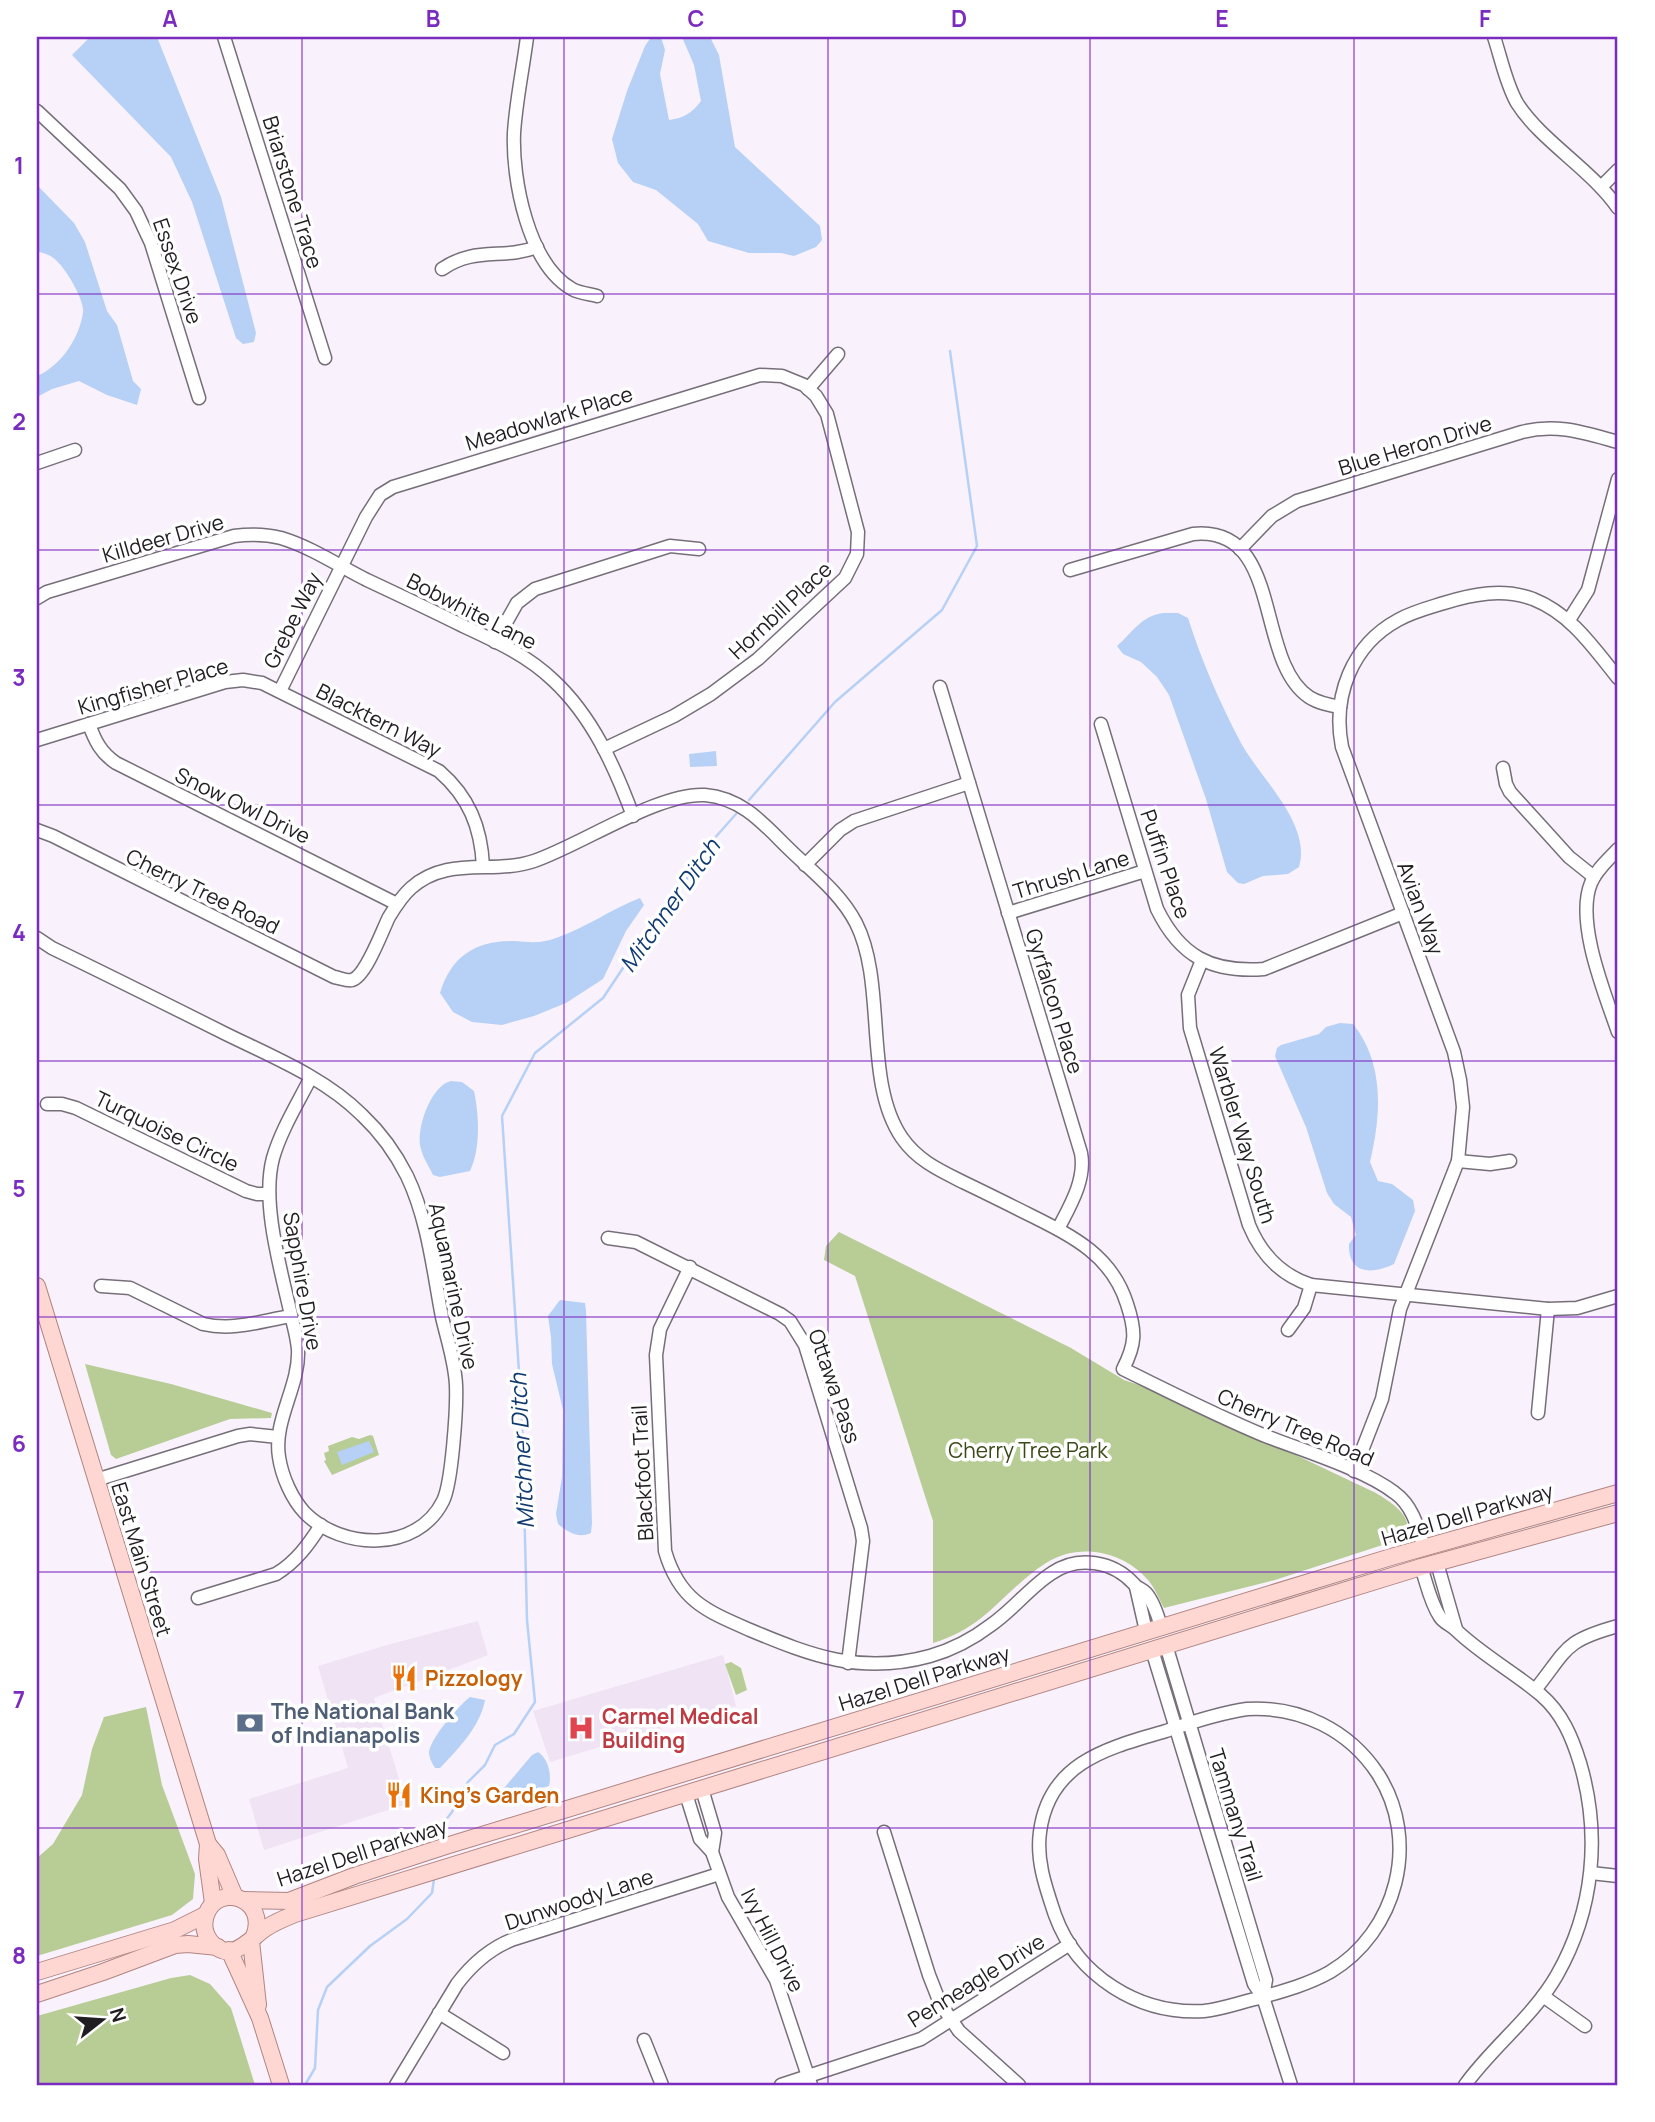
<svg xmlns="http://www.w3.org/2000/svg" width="1655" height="2122" font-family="Manrope,sans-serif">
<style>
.built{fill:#efe3f4}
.green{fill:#b7cd95}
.water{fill:#b6d1f5}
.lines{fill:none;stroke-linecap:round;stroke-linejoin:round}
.stream{stroke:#b6d1f5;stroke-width:2.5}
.minor-casing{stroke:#766f79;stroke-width:15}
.major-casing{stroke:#b18581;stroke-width:18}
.minor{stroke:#fff;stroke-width:12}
.major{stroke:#ffd7d2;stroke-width:16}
.grid{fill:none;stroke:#7b2cbf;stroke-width:2;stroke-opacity:0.55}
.labels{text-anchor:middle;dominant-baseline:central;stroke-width:7;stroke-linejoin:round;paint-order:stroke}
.street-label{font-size:21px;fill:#211e22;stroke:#fff}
.park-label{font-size:21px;fill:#394a18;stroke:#fff}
.food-label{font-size:21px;font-weight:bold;fill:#c56008;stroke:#fff;text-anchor:start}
.service-label{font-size:21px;font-weight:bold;fill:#4e5e75;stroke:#fff;text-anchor:start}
.health-label{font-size:21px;font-weight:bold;fill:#be3a42;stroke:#fff;text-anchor:start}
.water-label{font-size:23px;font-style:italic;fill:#123c71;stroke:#fff}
.neatline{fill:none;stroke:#7b2cbf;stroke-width:2.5}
.grid-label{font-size:23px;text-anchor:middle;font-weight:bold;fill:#7b2cbf}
</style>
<rect width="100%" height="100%" fill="#f9f2fd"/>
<g class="built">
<polygon points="478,1621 488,1655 374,1698 407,1804 264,1850 249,1799 348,1768 318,1666 387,1645"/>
<polygon points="723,1655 736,1706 550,1762 533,1711"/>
</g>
<g class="green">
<path d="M839,1232L1071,1348L1124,1380L1167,1394L1376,1493C1391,1502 1417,1518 1404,1538L1275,1580L1164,1608C1159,1599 1155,1588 1148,1580C1123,1551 1079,1542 1046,1563C1004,1590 986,1628 933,1643V1521L855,1276L824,1260L826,1246Z"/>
<polygon points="85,1364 171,1384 272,1413 271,1418 230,1419 116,1459 111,1455"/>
<polygon points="370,1435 373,1436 379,1455 332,1475 324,1461 326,1460 324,1453 329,1451 328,1446 352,1437 359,1439"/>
<polygon points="731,1662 741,1668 747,1690 736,1695 725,1664"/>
<polygon points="146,1707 162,1785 195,1874 193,1899 172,1915 37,1956 37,1858 53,1844 82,1795 92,1749 104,1717"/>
<polygon points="190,1975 210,1984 231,2008 255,2085 37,2085 37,2016 171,1978"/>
</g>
<g class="water">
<polygon points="90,37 157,37 221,197 256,333 254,342 243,344 236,338 192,202 171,157 72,55"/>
<path d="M651,37H661L665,50L660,74L669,120C684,118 692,113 701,101L694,65L682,37H710L719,55L735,147L820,226L822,240L816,247L794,256L781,253H749L708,241L698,224L656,190L633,182L618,163L612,139L627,91L645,46Z"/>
<path d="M37,185L74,223L85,242L107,311L117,325L133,381L141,389L137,405L107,395L79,381L52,389L37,397V376C61,366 80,337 83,312C85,300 63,263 52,257C48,254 42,253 37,251Z"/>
<path d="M1163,613H1178L1188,618C1202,662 1220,703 1241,743C1260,778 1312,824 1299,867L1288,874L1263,876L1244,884L1238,883L1227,872L1206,799L1169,695L1157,677L1141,662L1123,654L1117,646C1133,632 1141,616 1163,613Z"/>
<polygon points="716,751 717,766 690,767 689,754"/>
<path d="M640,898L644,905L626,931L603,979L566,1003L534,1016L502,1025L472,1022L453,1012L440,993C451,957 474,941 513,941C529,942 541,944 556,938C586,928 611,909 640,898Z"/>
<path d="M1340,1023L1353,1024C1385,1064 1381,1115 1370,1162L1378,1181L1392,1184L1413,1200L1415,1211L1394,1264C1371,1275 1348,1274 1349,1244L1356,1235L1351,1217L1334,1204L1327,1193L1306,1127L1275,1056L1277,1048L1281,1045L1319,1034L1326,1027Z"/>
<path d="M451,1081L462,1082L474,1091C479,1115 481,1148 470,1171L440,1177L433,1175C429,1166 423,1158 421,1149C415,1130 431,1085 451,1081Z"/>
<path d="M560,1300L585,1303L586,1311L592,1523L591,1533C578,1539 568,1532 558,1524L556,1514L562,1477L563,1410L552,1364L551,1337L548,1316Z"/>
<polygon points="369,1441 374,1452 342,1465 337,1452"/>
<path d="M470,1697L485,1700C480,1727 458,1749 440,1768H435C432,1763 429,1758 429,1752C431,1738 458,1706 470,1697Z"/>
<path d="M538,1752C548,1758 552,1775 549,1786L504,1799L499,1794L532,1755Z"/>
</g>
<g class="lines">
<g class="stream">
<polyline points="749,800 835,702 942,610 977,546 950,351"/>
<polyline points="434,1844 434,1835 452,1812 457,1800 468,1782 485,1765 495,1745 514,1734 535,1702 527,1620 522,1417 502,1116 535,1053 603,998 633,953 678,893 705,849 736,814"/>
<polyline points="305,2085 315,2068 318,2010 327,1987 370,1946 407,1919 432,1893 434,1879"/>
</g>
<g class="minor-casing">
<g id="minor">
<polyline points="224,37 325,358"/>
<path d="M527,37C523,69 516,101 514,133C512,179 528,264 572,289C579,293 589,294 597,296"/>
<path d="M1494,37C1501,58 1506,84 1517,103C1541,141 1591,169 1618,208"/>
<polyline points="37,111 120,189 136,211 151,243 199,398"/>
<polyline points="1601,187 1618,170"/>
<path d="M442,269C475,246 503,260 537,247"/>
<polyline points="808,389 838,354"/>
<polyline points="37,463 75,450"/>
<path d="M1240,549L1272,516L1297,501L1522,432C1557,423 1585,433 1618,442"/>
<path d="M1070,570L1193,534C1284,525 1254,660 1309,697C1318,703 1329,705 1340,707"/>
<path d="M37,598L47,592L234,536C250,534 265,534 281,538C311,547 339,566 367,580C399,595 431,610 463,626C495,641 527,655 553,680C592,716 615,767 633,816"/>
<polyline points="1569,620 1588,590 1618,479"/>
<polyline points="495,642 517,603 535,589 670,546 699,549"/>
<path d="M940,687L1081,1153C1086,1180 1070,1206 1058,1229"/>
<polyline points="280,691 366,517 380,495 393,487 760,375 782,376 804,385 816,396 827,414 858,532 857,554 845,578 758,659 711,694 674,716 604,749"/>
<path d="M89,724C95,741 101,753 116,763L397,904"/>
<path d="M1101,724L1157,909C1180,956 1211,973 1264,969L1403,913"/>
<path d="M37,740L225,682L243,680L262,683L439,771C469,797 481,827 483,866"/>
<polyline points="1503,768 1506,784 1510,792 1569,857 1594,877"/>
<path d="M37,830L53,836L334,977C340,978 347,981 352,980C366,976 382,931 389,917C395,907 402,896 411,888C448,855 493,875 534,861C581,845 659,792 705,795C741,798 762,822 786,846C810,870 840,892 856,923C887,984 863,1082 902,1138C918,1161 941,1171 965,1183C988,1194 1010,1205 1032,1216C1074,1237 1112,1256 1127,1304C1136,1331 1136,1344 1123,1369C1170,1392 1215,1415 1263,1435C1301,1450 1364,1469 1395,1493C1413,1506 1418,1528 1424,1548"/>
<path d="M1618,849C1608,860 1596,870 1591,883C1575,922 1605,994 1618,1032"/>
<polyline points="805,865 840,830 854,821 969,783"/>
<polyline points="1008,913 1145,871"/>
<path d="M37,938L52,948C110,976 168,1005 226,1034C273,1057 325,1078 362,1115C380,1132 396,1154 407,1176C428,1220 433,1270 442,1317C447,1339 455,1362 456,1385C457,1408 452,1483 443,1501C417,1553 342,1550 305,1513C292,1499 282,1477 279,1457C273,1420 300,1386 298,1349C297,1338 294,1327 291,1315C281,1270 261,1203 273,1158C281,1130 298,1103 311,1077"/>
<path d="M1202,960L1188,995L1190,1028L1249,1225C1261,1254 1280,1275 1311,1285L1548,1309L1577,1308L1618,1296"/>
<polyline points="47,1104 62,1104 76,1108 246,1191 257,1194 269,1194"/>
<polyline points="1458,1161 1490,1164 1510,1161"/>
<polyline points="608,1238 636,1242 780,1314 790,1321 805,1345 861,1528 863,1541 848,1663"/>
<path d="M690,1267L660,1329L656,1355L665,1551C679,1600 706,1611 750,1630C812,1656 861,1675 930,1656C951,1650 974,1638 991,1625C1013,1610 1030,1587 1052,1573C1078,1555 1113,1561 1134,1584C1137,1588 1142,1589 1146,1593C1154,1602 1158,1616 1161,1627"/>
<path d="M101,1286L130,1288L203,1324C234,1331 261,1321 291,1316"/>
<polyline points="1288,1330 1304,1308 1311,1285"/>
<polyline points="1538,1413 1548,1309"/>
<path d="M1354,1471L1382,1399L1400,1309L1458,1161L1463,1107L1460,1080L1454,1052L1342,747C1332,696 1352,645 1398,620C1412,612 1428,608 1444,603C1473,594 1503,588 1533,599C1571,614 1593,647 1618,678"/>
<polyline points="96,1480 238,1436 250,1434 278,1437"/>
<polyline points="1437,1563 1456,1629"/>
<path d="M1421,1567C1427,1584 1430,1602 1440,1617C1444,1623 1451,1625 1456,1630C1482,1655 1514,1672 1541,1695C1562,1713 1572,1737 1580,1763C1601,1834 1594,1910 1557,1975C1533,2017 1493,2046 1465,2085"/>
<polyline points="1136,1587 1146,1631"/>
<path d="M198,1598L276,1574C296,1562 309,1544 321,1525"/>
<polyline points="1166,1645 1266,1980 1263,1997"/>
<polyline points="1152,1650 1254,1984 1263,1997 1291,2085"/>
<path d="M1535,1690C1568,1649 1563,1641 1618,1626"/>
<path d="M1247,1709C1300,1706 1349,1730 1378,1774C1421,1841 1397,1932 1330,1972C1307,1985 1280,1992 1255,1999C1238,2003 1222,2009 1204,2011C1139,2015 1077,1976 1055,1915C1046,1888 1036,1861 1040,1832C1049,1762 1108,1748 1166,1731C1192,1722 1219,1713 1247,1709Z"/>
<polyline points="702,1789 715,1833 712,1852"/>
<polyline points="686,1794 700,1839 712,1852 728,1897 776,1980 811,2085"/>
<polyline points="884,1832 929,1975 940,2003 959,2031 1019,2085"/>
<polyline points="1591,1873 1618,1876"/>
<polyline points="1543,1996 1585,2026"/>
<polyline points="439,2013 503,2053"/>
<polyline points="644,2040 662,2085"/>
<path d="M396,2085L457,1984C473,1963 490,1948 514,1939L719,1874"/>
<polyline points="781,2085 921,2039 1070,1944"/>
</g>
</g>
<g class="major-casing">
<g id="major">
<polyline points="37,1286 208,1844 207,1859 213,1903"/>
<polyline points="208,1844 217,1855 235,1897"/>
<polyline points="243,1900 289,1901 354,1876 446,1846 1391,1557 1618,1493"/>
<path d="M254,1936C269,1899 218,1881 206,1915C203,1924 204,1933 210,1941C231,1966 249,1939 266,1928C275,1922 285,1918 295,1914L1421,1567L1618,1513"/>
<polyline points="251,1941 258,2005"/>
<polyline points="229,1950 260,2018 281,2085"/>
<polyline points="37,1972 175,1930 205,1915"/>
<polyline points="37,1994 103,1972 175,1945 188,1944 218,1947"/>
</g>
</g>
<use href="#minor" class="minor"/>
<use href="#major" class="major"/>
</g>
<path class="grid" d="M302,37V2085M564,37V2085M828,37V2085M1090,37V2085M1354,37V2085M37,294H1618M37,550H1618M37,805H1618M37,1061H1618M37,1317H1618M37,1572H1618M37,1828H1618"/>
<defs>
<g id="restaurant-bare" transform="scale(2.1)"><path d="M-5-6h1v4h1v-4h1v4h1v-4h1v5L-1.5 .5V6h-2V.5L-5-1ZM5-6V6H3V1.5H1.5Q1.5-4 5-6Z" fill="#e8710a" stroke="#fff" stroke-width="2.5" paint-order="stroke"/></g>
<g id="bank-bare" transform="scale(2.1)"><path d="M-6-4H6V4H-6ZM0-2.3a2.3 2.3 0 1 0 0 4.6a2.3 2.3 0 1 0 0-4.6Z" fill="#5c6f8a" stroke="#fff" stroke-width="2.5" paint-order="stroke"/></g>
<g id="hospital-bare" transform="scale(2.1)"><path d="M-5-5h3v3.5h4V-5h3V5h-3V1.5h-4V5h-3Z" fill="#e0444e" stroke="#fff" stroke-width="2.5" paint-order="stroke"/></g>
</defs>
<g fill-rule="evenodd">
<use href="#restaurant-bare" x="404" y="1678"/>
<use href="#bank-bare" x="250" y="1723"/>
<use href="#hospital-bare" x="581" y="1728"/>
<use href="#restaurant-bare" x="399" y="1795"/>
</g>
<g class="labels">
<g class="street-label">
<text transform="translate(293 192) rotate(73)">Briarstone Trace</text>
<text transform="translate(178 271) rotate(71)">Essex Drive</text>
<text transform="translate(549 418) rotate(-17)">Meadowlark Place</text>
<text transform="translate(1415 445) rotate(-17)">Blue Heron Drive</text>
<text transform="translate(163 538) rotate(-16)">Killdeer Drive</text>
<text transform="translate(780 610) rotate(-43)">Hornbill Place</text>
<text transform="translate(472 611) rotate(27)">Bobwhite Lane</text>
<text transform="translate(292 620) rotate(-64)">Grebe Way</text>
<text transform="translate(153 686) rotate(-16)">Kingfisher Place</text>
<text transform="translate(379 720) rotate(27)">Blacktern Way</text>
<text transform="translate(243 805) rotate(26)">Snow Owl Drive</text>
<text transform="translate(1166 864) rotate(71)">Puffin Place</text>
<text transform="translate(1071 874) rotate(-17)">Thrush Lane</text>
<text transform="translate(203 891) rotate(26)">Cherry Tree Road</text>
<text transform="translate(1421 908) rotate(70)">Avian Way</text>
<text transform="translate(1055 1001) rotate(73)">Gyrfalcon Place</text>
<text transform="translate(167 1131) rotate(26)">Turquoise Circle</text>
<text transform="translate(1243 1135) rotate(73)">Warbler Way South</text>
<text transform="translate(303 1281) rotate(80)">Sapphire Drive</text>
<text transform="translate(454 1286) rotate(78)">Aquamarine Drive</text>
<text transform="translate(835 1386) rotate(71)">Ottawa Pass</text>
<text transform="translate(1296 1427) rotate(23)">Cherry Tree Road</text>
<text transform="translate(642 1473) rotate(-93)">Blackfoot Trail</text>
<text transform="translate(1467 1514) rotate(-16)">Hazel Dell Parkway</text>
<text transform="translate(142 1559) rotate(73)">East Main Street</text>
<text transform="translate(924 1678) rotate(-17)">Hazel Dell Parkway</text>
<text transform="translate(1236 1815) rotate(73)">Tammany Trail</text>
<text transform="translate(362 1852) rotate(-18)">Hazel Dell Parkway</text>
<text transform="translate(579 1899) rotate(-18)">Dunwoody Lane</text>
<text transform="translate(773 1940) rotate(63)">Ivy Hill Drive</text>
<text transform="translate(976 1980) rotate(-32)">Penneagle Drive</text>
</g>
<g class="park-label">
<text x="1028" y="1450">Cherry Tree Park</text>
</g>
<g class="food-label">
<text x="425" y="1678">Pizzology</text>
<text x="420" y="1795">King's Garden</text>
</g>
<g class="service-label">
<text x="271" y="1711">The National Bank<tspan x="271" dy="24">of Indianapolis</tspan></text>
</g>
<g class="health-label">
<text x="602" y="1716">Carmel Medical<tspan x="602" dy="24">Building</tspan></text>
</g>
<g class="water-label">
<text transform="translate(669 905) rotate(-55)">Mitchner Ditch</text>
<text transform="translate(521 1451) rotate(-93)">Mitchner Ditch</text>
</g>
</g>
<rect width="1655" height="2122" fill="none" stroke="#ffffff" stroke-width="77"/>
<g transform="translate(102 2020) rotate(73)" stroke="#ffffff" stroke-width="5" paint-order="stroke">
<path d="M0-5L12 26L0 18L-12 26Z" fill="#211e22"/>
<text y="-10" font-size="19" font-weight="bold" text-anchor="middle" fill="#211e22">N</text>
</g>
<rect x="38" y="38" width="1578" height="2046" class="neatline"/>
<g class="grid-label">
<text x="170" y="27">A</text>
<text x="433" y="27">B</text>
<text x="696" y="27">C</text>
<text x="959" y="27">D</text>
<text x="1222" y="27">E</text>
<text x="1485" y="27">F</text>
<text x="19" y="174">1</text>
<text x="19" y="430">2</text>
<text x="19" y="686">3</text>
<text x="19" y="941">4</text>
<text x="19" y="1197">5</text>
<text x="19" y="1452">6</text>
<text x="19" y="1708">7</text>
<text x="19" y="1964">8</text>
</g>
</svg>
